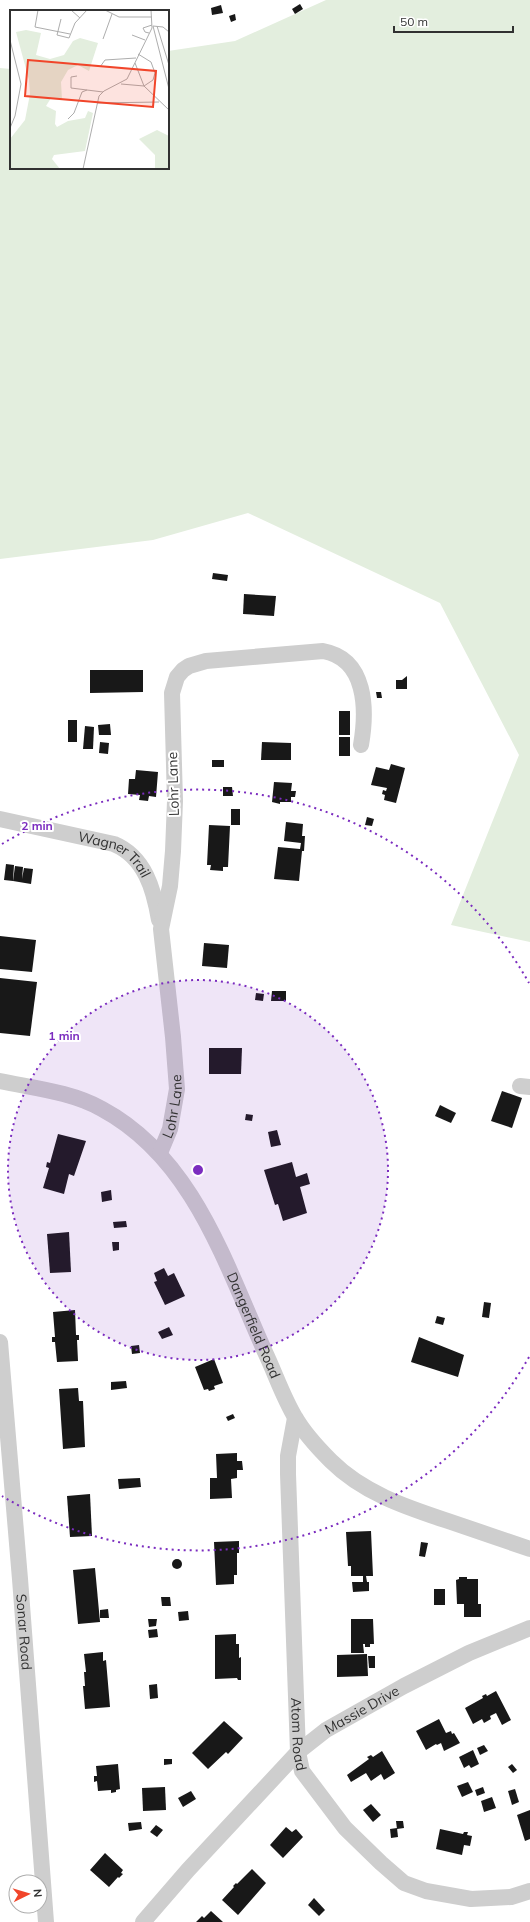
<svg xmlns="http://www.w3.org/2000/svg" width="530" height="1922" font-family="Mulish,sans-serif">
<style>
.green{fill:#e3eede}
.building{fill:#181818}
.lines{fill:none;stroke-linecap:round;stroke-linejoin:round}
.minor{stroke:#cecece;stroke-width:16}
.ring{fill:none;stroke:#7b2cbf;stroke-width:2;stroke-dasharray:2 4}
.labels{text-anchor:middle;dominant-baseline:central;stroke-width:4;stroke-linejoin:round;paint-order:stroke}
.street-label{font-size:14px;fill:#313131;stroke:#fff}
.inset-road{fill:none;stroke:#adadad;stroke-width:1}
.view{fill:#f1452a;fill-opacity:0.15;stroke:#f1452a;stroke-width:2}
.inset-edge{fill:none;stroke:#313131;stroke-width:2}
.centre{fill:#7b2cbf;stroke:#fff;stroke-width:2}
.ring-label{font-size:12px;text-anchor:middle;font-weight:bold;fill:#7b2cbf;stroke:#fff;stroke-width:4;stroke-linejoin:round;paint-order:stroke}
</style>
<rect width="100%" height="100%" fill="#fff"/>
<polygon class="green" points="326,0 530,0 530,942 451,925 519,755 440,603 248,513 153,540 0,559 0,68 11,69 11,168 168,168 168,51 235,41"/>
<g class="building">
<polygon points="300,4 303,9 295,14 292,9"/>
<polygon points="221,5 223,13 212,15 211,8"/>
<polygon points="235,14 236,20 231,22 229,16"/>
<polygon points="213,573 228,575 227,581 212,579"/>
<polygon points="244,594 276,596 274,616 243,614"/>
<polygon points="90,670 143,670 143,692 90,693"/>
<polygon points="407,676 407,689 396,689 396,680 402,680"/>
<polygon points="376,692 381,692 382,698 377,698"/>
<rect x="339" y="711" width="11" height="24"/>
<rect x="68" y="720" width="9" height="22"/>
<polygon points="110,724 111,735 99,735 98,725"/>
<polygon points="85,726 94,727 93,749 83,749"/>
<rect x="339" y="737" width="11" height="19"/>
<polygon points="100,742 109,743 108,754 99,753"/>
<polygon points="262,742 291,743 291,760 261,760"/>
<rect x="212" y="760" width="12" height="7"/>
<polygon points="391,764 405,768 396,803 384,800 385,795 382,794 383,790 386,791 387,788 371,785 376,767 389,770"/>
<polygon points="136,770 158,772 156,797 149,796 148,801 139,800 140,795 128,794 129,779 135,779"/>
<polygon points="274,782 292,783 291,791 296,791 295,797 291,797 291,802 280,802 280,804 272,802"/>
<polygon points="223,787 232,787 233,796 223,796"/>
<rect x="231" y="809" width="9" height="16"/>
<polygon points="367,817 374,819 372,826 365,825"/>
<polygon points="286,822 303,824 302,836 305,836 304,851 302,851 299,881 274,879 278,847 300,849 301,843 284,841"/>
<polygon points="209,825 230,826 228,867 223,867 223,871 210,870 211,865 207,865"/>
<polygon points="6,864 14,865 13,881 4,880"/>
<polygon points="15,866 23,867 22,879 24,868 33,869 31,884 13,881"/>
<polygon points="0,936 36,940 32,972 0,969"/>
<polygon points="204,943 229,945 227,968 202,966"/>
<polygon points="0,978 37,982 30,1036 0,1033"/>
<polygon points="272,991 286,991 286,1001 271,1001"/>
<polygon points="256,993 264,994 263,1001 255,1000"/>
<polygon points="209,1048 242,1048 241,1074 209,1074"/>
<polygon points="502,1091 522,1098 512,1128 491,1121"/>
<polygon points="440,1105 456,1113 451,1123 435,1116"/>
<polygon points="246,1114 253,1115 252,1121 245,1120"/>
<polygon points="277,1130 281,1145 271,1147 268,1132"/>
<polygon points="58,1134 86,1141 74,1176 69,1174 64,1194 43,1188 49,1168 46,1167 47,1162 50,1163"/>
<polygon points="292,1162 296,1177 307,1173 310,1184 300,1187 307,1213 283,1221 278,1204 275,1205 264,1170"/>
<polygon points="111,1190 112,1200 102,1202 101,1192"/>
<polygon points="126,1221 127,1227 114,1228 113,1222"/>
<polygon points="69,1232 71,1272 50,1273 47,1234"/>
<polygon points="112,1242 119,1242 119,1250 113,1251"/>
<polygon points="164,1268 168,1276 174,1273 185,1296 165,1305 154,1282 157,1281 154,1273"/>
<polygon points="484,1302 491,1303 489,1318 482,1317"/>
<polygon points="75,1310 76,1335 79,1335 79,1340 77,1340 78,1361 57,1362 55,1342 52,1342 52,1337 55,1337 53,1312"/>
<polygon points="437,1316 445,1318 443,1325 435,1323"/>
<polygon points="169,1327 173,1335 162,1339 158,1332"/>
<polygon points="419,1337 464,1355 458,1377 411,1362"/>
<polygon points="139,1345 140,1353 132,1354 131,1346"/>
<polygon points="214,1359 223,1383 214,1386 215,1389 209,1391 208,1389 204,1390 195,1367"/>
<polygon points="126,1381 127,1388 111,1390 111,1382"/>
<polygon points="78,1388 79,1401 83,1401 85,1447 63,1449 59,1389"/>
<polygon points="233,1414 235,1418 228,1421 226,1417"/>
<polygon points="237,1453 237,1461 242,1461 243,1470 237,1470 237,1478 231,1479 232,1498 210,1499 210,1478 217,1478 216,1454"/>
<polygon points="140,1478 141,1487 119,1489 118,1479"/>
<polygon points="90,1494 92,1536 70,1537 67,1496"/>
<polygon points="371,1531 373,1576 366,1576 367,1582 369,1582 369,1591 353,1592 352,1582 363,1582 363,1576 351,1576 351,1566 348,1566 346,1532"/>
<polygon points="239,1541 239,1553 237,1553 237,1575 234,1575 234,1584 216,1585 214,1542"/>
<polygon points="421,1542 428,1543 425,1557 419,1556"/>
<circle cx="177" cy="1564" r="5"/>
<polygon points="95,1568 100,1622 78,1624 73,1570"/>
<polygon points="459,1577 467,1577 467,1579 478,1579 478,1604 481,1604 481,1617 464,1617 464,1604 457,1604 456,1580 459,1579"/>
<rect x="434" y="1589" width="11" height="16"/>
<polygon points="161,1597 170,1597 171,1606 162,1606"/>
<polygon points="108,1609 109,1618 100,1618 100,1610"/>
<polygon points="188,1611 189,1620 179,1621 178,1612"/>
<polygon points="148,1619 157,1619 156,1626 149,1627"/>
<polygon points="351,1619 373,1619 374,1644 370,1644 370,1647 365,1647 365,1644 363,1644 364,1653 351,1653"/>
<polygon points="157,1629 158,1637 149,1638 148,1630"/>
<polygon points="236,1634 236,1644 239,1644 239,1658 241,1657 241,1680 238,1680 237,1678 215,1679 215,1635"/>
<polygon points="103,1652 103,1661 106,1660 110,1707 85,1709 83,1686 85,1686 84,1672 86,1672 84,1654"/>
<polygon points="367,1654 368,1676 337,1677 337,1655"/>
<polygon points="368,1656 375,1656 375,1668 369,1668"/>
<polygon points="157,1684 158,1698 150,1699 149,1685"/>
<polygon points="496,1691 511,1720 502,1725 496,1713 490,1716 491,1719 484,1723 482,1719 473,1724 465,1708 483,1698 482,1696 486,1694 487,1696"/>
<polygon points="439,1719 446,1733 451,1731 452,1734 454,1733 460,1743 444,1751 441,1743 437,1745 436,1744 426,1750 416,1731"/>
<polygon points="224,1721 243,1738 228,1754 226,1752 208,1769 192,1753"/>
<polygon points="484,1745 488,1751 480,1755 477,1748"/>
<polygon points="473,1750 479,1764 471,1768 469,1765 464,1768 459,1757"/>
<polygon points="382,1751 395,1773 384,1780 381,1774 371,1781 366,1773 351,1782 347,1775 369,1759 367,1757 371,1755 373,1757"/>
<polygon points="164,1759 172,1759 172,1764 164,1765"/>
<polygon points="118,1764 120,1789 116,1790 116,1792 111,1793 111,1790 98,1791 97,1781 94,1782 94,1776 97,1776 96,1766"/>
<polygon points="512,1764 517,1770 513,1773 508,1767"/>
<polygon points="468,1782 473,1792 462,1797 457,1786"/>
<polygon points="165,1787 166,1810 143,1811 142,1788"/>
<polygon points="483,1787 485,1793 477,1796 475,1790"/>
<polygon points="515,1789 519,1802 512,1805 508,1791"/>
<polygon points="191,1791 196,1799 183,1807 178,1798"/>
<polygon points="492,1797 496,1808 484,1812 481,1801"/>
<polygon points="371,1804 381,1815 373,1822 363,1810"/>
<polygon points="530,1810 530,1839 525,1841 517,1815"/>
<polygon points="396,1821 403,1821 404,1828 397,1829"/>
<polygon points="141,1822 142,1829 129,1831 128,1823"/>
<polygon points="156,1825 163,1830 157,1837 150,1832"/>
<polygon points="286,1827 292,1832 296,1829 303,1837 283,1858 270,1845"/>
<polygon points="397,1828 398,1837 391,1838 390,1829"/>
<polygon points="440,1829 463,1834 464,1832 468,1832 467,1835 472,1836 470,1846 464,1845 462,1855 436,1849"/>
<polygon points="105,1853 123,1870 121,1873 123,1874 119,1878 118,1877 109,1887 90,1870"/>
<polygon points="252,1869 266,1883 238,1915 222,1900 234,1887 233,1886 236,1883 237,1884"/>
<polygon points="314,1898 325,1910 319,1916 308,1905"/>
<polygon points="211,1911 223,1922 196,1922 202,1916 204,1918"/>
</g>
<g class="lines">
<g class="minor">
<path id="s1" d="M0,819L114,844C145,857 154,890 159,920"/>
<path id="s2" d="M0,1081C33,1088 72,1092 102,1109C193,1158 225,1263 265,1352C275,1373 283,1397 295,1417C304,1433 318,1448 331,1461C364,1494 409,1508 451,1522C477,1531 504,1540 530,1549"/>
<polyline points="520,1086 530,1087"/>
<path id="s3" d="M160,1153L170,1129L177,1089L173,1037L161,929L170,886L173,851L175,801L172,693L177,677L183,670L189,666L206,661L323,651C367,659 367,710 361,745"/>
<path id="s4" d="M0,1342L20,1579L46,1922"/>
<path id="s5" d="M295,1418L288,1456V1474L298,1752L302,1771L345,1828L381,1863L404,1883L426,1891L471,1899L511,1897L530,1891"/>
<path id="s6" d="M143,1922L188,1870L298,1752L326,1730L404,1686L469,1653L530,1628"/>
</g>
</g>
<circle cx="198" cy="1170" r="190" fill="#7b2cbf" fill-opacity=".12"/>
<g class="ring">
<circle cx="198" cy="1170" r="190"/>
<path d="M529 1357A380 380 0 0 1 2 1496M2 844A380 380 0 0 1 529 983"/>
</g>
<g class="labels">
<g class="street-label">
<text transform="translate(173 784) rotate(-92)">Lohr Lane</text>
<text stroke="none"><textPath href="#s1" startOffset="122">Wagner Trail</textPath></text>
<text stroke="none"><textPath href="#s3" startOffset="49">Lohr Lane</textPath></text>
<text stroke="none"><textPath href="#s2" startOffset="376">Dangerfield Road</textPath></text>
<text stroke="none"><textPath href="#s4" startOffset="291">Sonar Road</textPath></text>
<text stroke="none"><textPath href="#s6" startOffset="307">Massie Drive</textPath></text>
<text stroke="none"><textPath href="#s5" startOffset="317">Atom Road</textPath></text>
</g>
</g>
<g transform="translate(10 10)">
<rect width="159" height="159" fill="#fff"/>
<path d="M16,20L31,23L26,45L40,49L54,45L63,31L70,28L88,33L79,61L68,55L58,60L51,72L52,90L41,88L36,96L46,101L45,114L47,117L58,111L75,108L78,101L83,103L75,141L44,145L42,149L50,159H0V129L15,110L20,84L19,70L6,22ZM147,120L159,126V159H145V145L129,129Z" fill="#e3eede"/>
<path class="inset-road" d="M28,0L25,17L60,24M61,0L70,8M95,0L109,7H142M51,9L47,25L59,28L65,13L77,0M147,16L159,55M159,22L153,17L143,16L159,79M139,23L135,22L133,18L142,15M122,25L135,30M93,29L102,4M0,30L11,74L5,106L0,118M125,53L134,76L159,100M90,57L95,50L126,48M67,66L61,67V78L93,82M111,74L134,76L143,70L145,63L141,52L128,44M87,93L149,92M58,109L64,103L72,82L77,80M73,159L89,86L94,81L117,69L142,18L141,0"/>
<path class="view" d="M18,50L146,61L143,97L15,86Z"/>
<rect width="159" height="159" class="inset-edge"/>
</g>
<circle cx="198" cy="1170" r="6" class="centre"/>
<g class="ring-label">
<text x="37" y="830">2 min</text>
<text x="64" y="1040">1 min</text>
</g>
<g transform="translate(28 1894) rotate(85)"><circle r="19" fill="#ffffff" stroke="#adadad"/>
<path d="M0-3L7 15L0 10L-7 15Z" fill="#f1452a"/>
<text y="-6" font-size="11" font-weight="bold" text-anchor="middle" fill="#313131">N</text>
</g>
<path d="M394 26v6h119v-6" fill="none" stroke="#313131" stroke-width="2"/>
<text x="400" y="26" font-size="12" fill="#313131" stroke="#ffffff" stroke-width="3" paint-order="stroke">50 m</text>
</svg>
